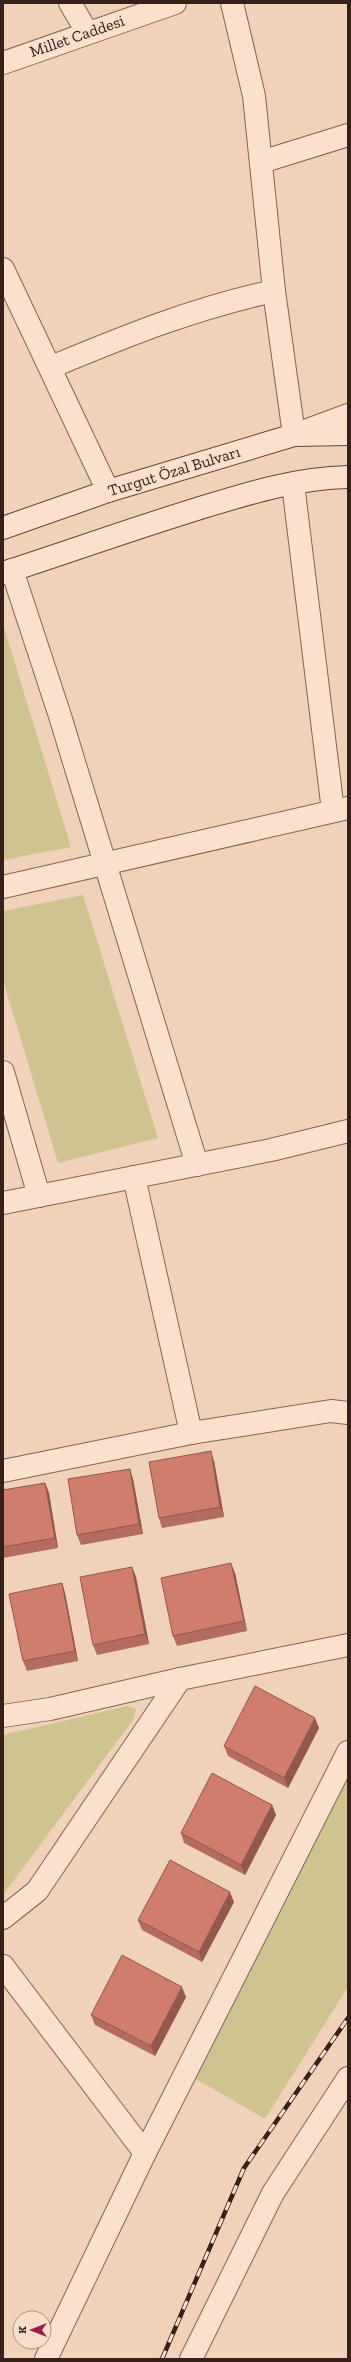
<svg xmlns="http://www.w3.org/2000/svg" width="351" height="2362" font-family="'Zilla Slab',serif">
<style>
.green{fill:#cec48f}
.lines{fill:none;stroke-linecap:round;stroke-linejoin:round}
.minor-casing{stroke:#876254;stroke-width:24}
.secondary-casing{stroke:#684338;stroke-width:24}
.minor{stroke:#fae1ce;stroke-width:22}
.secondary{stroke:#fae1ce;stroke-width:22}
.rail-casing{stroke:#35201a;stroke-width:4.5}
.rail{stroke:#f7deca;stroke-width:3;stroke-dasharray:9;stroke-linecap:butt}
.wall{fill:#b36c5f}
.shaded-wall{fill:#92584d}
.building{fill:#d07d6e;stroke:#92584d}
.labels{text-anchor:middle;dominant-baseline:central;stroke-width:4;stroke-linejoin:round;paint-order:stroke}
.street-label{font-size:16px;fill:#35201a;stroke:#f7deca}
</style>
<rect width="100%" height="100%" fill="#f0d2ba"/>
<g class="green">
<polygon points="3,624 71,847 3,860"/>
<polygon points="83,895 158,1138 58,1163 3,980 3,911"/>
<polygon points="127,1706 136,1709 133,1720 3,1895 3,1735"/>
<polygon points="348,1748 348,1987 265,2119 186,2073"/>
</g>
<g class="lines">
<g class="minor-casing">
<g id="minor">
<polyline points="70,3 87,32"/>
<polyline points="232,3 254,96 274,291 294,435 348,415"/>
<polyline points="3,63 175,3"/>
<polyline points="261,162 348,135"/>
<polyline points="3,269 108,491"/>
<path d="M51,367C126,336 194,308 274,291"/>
<polyline points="293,484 333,811"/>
<polyline points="12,570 60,716 197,1165"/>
<polyline points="3,887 348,808"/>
<polyline points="3,1072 39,1196"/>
<polyline points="134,1177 191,1433"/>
<polyline points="3,1203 271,1150 348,1131"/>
<polyline points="3,1471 191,1433 331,1411 348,1413"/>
<polyline points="3,1716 50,1709 180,1679 348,1645"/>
<polyline points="3,1918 37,1891 180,1679"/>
<polyline points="3,1966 145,2153 348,1752"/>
<polyline points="46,2359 145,2153"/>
<polyline points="191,2359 273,2193 348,2078"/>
</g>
</g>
<g class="secondary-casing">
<g id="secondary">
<polyline points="3,528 108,491 294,435 348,434"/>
<path d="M3,573C68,552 132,529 197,509C246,494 296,478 348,477"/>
</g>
</g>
<use href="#minor" class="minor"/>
<use href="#secondary" class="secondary"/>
<g class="rail-casing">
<polyline id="rail" points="162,2359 244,2168 348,2018"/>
</g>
<use href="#rail" class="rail"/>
</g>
<g class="wall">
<polygon points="214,1461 224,1517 162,1528 159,1518"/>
<polygon points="133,1479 143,1534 81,1545 77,1535"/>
<polygon points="45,1483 49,1493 58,1548 3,1558 3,1490"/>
<polygon points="132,1567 136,1577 149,1644 97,1655 93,1645"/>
<polygon points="235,1573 247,1631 177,1646 173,1636"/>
<polygon points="62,1583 65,1593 78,1661 27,1671 23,1661"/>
<polygon points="319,1728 288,1788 228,1756 224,1746"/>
<polygon points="272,1805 276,1815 245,1875 184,1843 181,1833"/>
<polygon points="234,1902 202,1962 142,1930 138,1920"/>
<polygon points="186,1997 155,2056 95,2025 91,2015"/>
</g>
<g class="shaded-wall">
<polygon points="211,1451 214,1461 224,1517 220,1507"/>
<polygon points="130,1469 133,1479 143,1534 139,1524"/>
<polygon points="45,1483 49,1493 58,1548 55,1538"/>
<polygon points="231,1563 235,1573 247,1631 244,1621"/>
<polygon points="132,1567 136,1577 149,1644 145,1634"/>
<polygon points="62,1583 65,1593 78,1661 75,1651"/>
<polygon points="315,1718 319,1728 288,1788 284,1778"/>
<polygon points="272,1805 276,1815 245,1875 241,1865"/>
<polygon points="230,1892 234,1902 202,1962 199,1952"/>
<polygon points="182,1987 186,1997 155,2056 151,2046"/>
</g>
<g class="building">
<polygon points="211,1451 220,1507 159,1518 149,1462"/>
<polygon points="130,1469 139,1524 77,1535 68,1479"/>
<polygon points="45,1483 55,1538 3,1547 3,1490"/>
<polygon points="231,1563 244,1621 173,1636 161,1578"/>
<polygon points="132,1567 145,1634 93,1645 80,1577"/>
<polygon points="62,1583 75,1651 23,1661 9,1594"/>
<polygon points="255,1686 315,1718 284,1778 224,1746"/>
<polygon points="212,1773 272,1805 241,1865 181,1833"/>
<polygon points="170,1860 230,1892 199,1952 138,1920"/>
<polygon points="122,1955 182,1987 151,2046 91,2015"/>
</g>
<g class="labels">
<g class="street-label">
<text transform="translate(77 36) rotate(-19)">Millet Caddesi</text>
<text transform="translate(174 471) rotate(-17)">Turgut Özal Bulvarı</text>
</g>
</g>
<rect width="351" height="2362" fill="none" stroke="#35201a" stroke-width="8"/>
<g transform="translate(32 2330) rotate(270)"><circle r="19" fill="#f7deca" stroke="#a99284"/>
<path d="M0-3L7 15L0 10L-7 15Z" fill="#992142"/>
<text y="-6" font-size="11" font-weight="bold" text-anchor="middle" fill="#35201a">K</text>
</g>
</svg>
